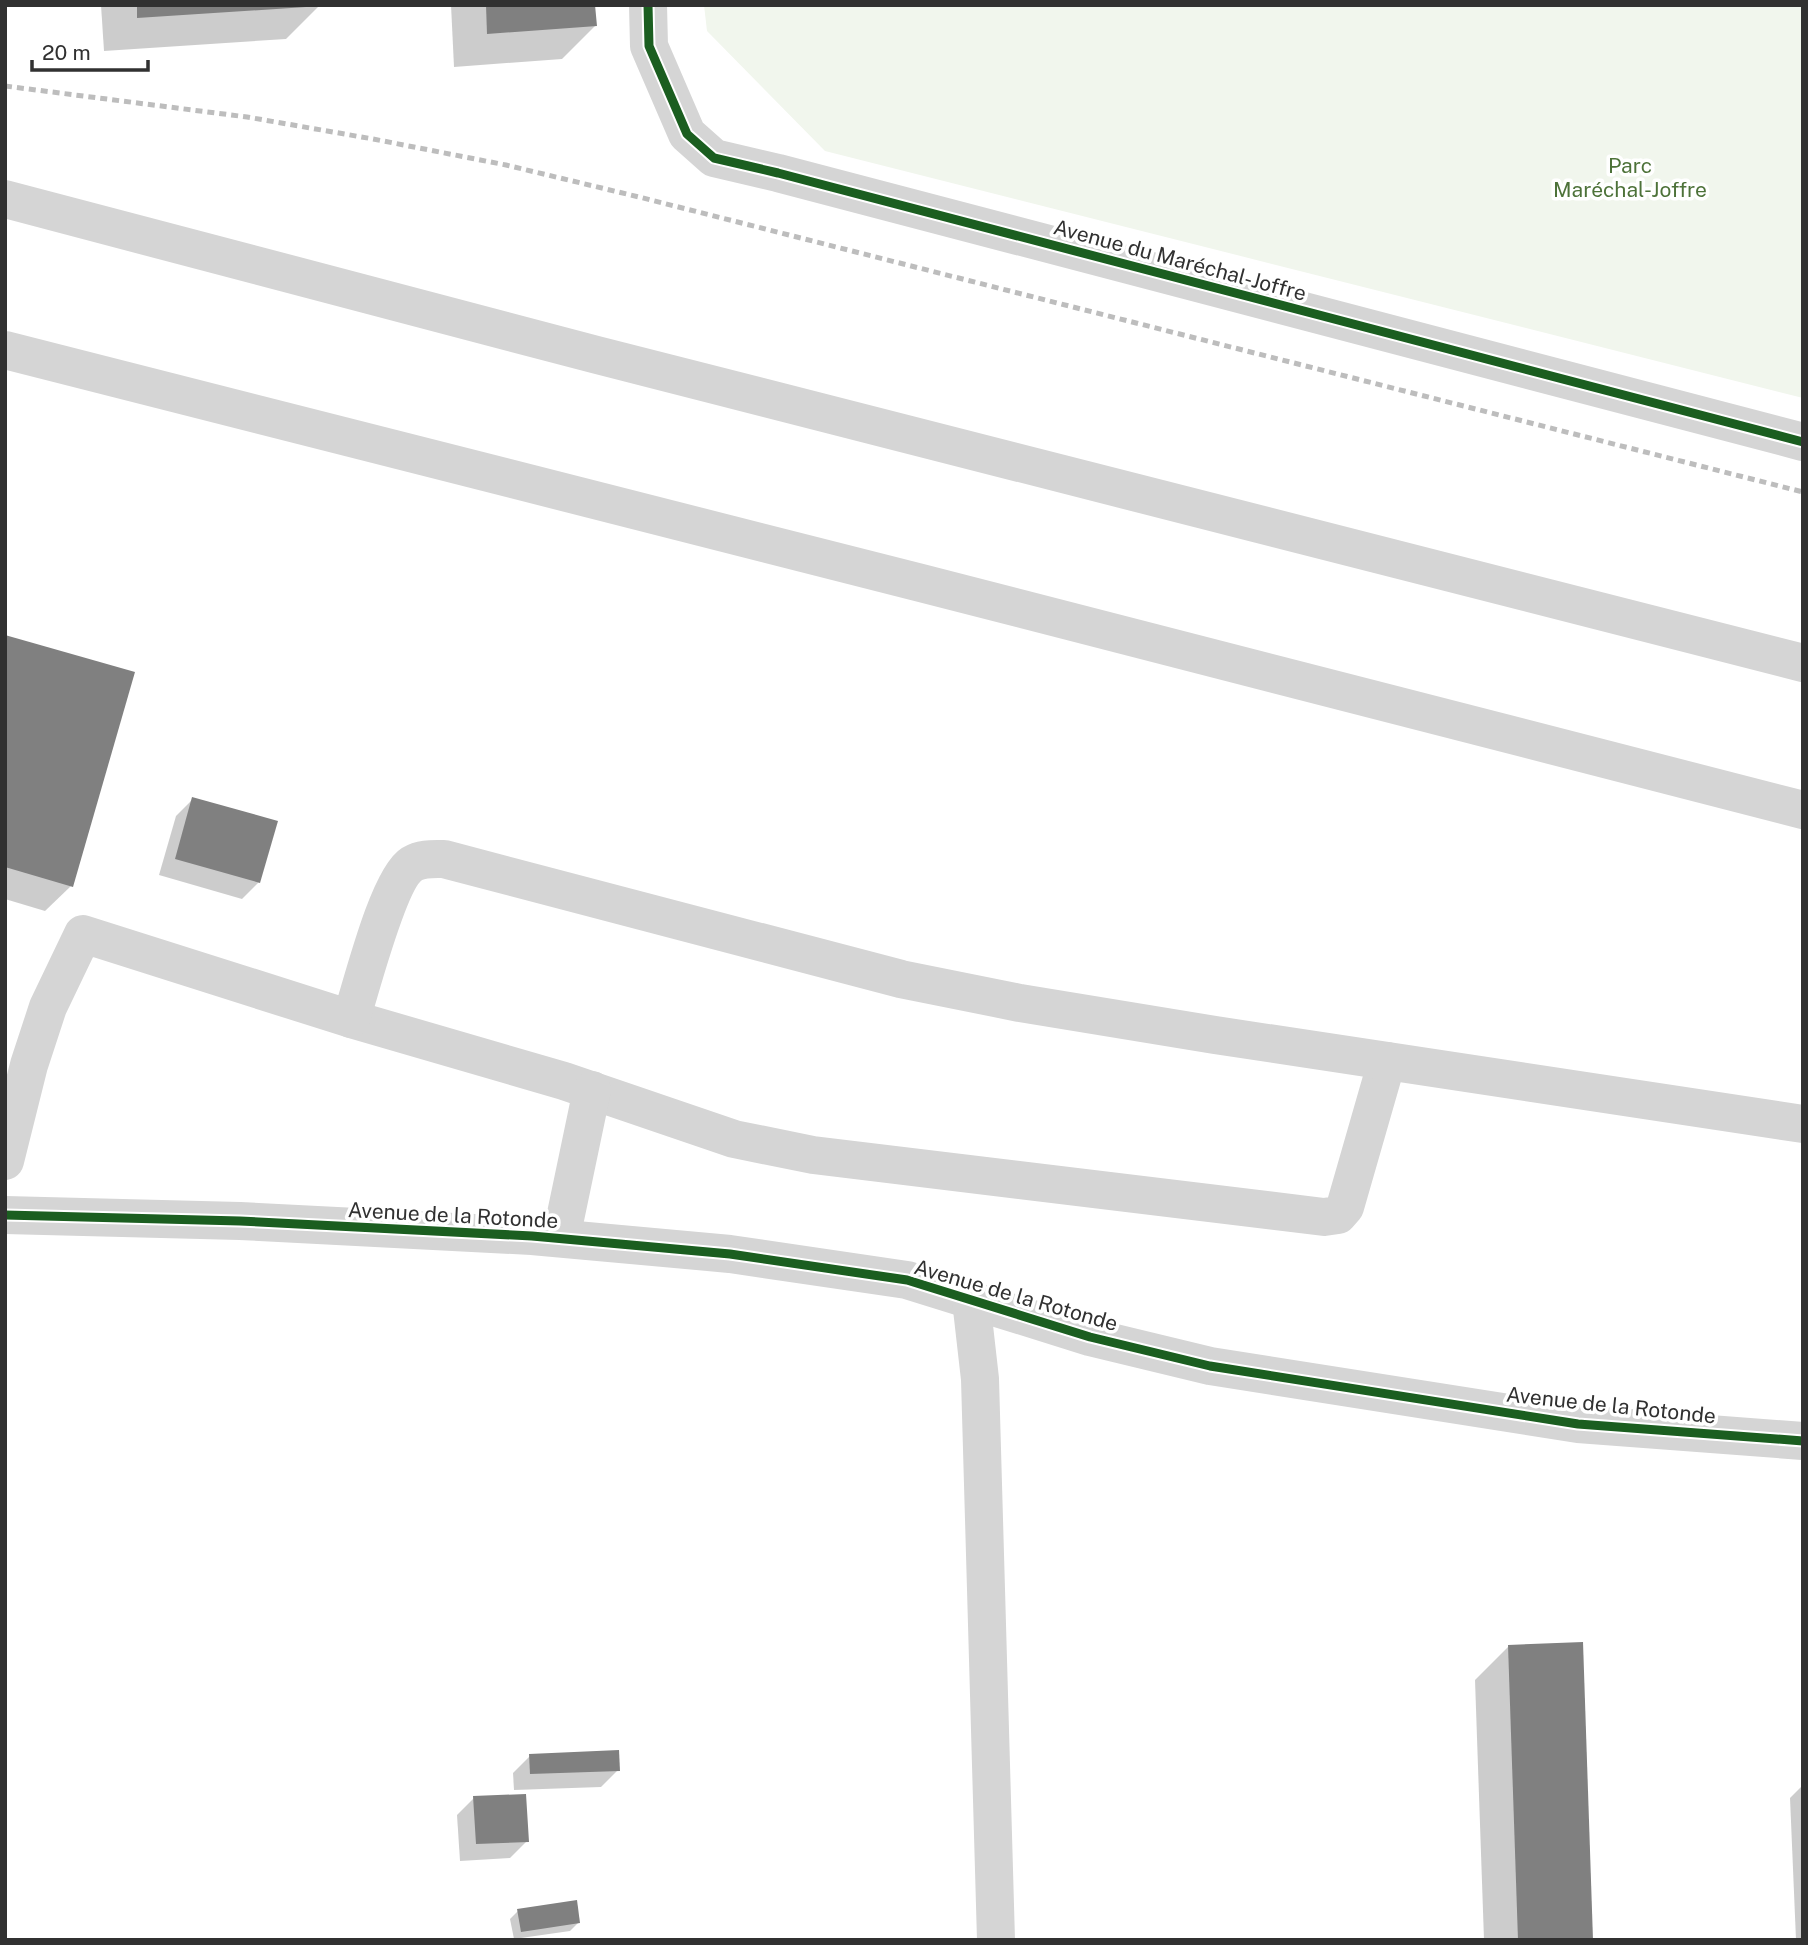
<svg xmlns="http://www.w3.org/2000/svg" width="1808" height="1945" font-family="'Public Sans',sans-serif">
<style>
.green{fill:#f1f6ed}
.shadow{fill:#0003}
.building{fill:#808080}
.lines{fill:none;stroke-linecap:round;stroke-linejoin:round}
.minor{stroke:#d5d5d5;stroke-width:38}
.rail{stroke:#bdbdbd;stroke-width:5;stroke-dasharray:7 5;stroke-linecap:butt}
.cycleway-casing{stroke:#fff;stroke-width:13}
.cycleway{stroke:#1b5e20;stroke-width:9}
.labels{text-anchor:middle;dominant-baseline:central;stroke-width:7;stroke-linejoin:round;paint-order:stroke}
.park-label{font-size:21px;fill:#4d7239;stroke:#fff}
.street-label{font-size:21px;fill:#313131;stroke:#fff}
</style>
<rect width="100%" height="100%" fill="#fff"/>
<polygon class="green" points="704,5 1803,5 1803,398 825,151 707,31"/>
<g class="shadow">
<polygon points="101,5 320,5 286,39 104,51"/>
<polygon points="451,5 594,5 595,26 562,59 454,67"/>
<polygon points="5,637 71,886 45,911 5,899"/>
<polygon points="193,799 259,882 242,899 159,875 176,816"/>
<polygon points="1509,1646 1591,1940 1484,1940 1475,1680"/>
<polygon points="530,1756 618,1770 601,1787 514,1790 513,1773"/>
<polygon points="1803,1785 1803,1940 1796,1940 1790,1798"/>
<polygon points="474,1798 527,1841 510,1858 460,1861 457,1815"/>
<polygon points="518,1911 578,1923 570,1931 514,1939 510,1919"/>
</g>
<g class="building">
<polygon points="137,5 306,5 306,7 137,18"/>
<polygon points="486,5 595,5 597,26 487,34"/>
<polygon points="5,635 135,672 73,887 5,867"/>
<polygon points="192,797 278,821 260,883 175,859"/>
<polygon points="1583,1642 1593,1940 1518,1940 1508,1645"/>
<polygon points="619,1750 620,1771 530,1774 529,1754"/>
<polygon points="526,1794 529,1842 476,1844 473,1796"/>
<polygon points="577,1900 580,1923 521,1932 517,1909"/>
</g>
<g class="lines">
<g class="minor">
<polyline points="648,5 649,46 687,134 714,158 778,173 1803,442"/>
<polyline points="5,199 597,355 1803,663"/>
<polyline points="5,350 921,583 1803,810"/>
<polyline points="351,1019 564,1081 734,1139 813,1155 1324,1217 1338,1215 1345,1207 1387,1061"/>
<path d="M5,1161L29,1065L48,1007L83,934L351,1019C361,989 388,879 412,864C422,858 433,859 444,859L901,979L1020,1003L1215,1035L1803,1124"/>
<polyline points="5,1215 240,1221 532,1236 730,1254 907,1280 1090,1337 1210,1366 1578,1424 1803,1441"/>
<polyline points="561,1238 592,1090"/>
<polyline points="971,1300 980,1379 996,1940"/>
</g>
<polyline class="rail" points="5,86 247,117 373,139 506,165 639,197 1803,492"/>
<g class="cycleway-casing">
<g id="cycleway">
<polyline points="648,5 649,46 687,134 714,158 778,173 1803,442"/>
<polyline points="5,1215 240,1221 532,1236 730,1254 907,1280 1090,1337 1210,1366 1578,1424 1803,1441"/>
</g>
</g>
<use href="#cycleway" class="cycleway"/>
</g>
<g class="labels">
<g class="park-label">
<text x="1630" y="165">Parc<tspan x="1630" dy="24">Maréchal-Joffre</tspan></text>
</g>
<g class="street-label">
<text transform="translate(1180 260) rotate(15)">Avenue du Maréchal-Joffre</text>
<text transform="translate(453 1215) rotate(3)">Avenue de la Rotonde</text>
<text transform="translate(1016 1295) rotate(16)">Avenue de la Rotonde</text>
<text transform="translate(1611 1405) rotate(6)">Avenue de la Rotonde</text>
</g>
</g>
<rect width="1808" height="1945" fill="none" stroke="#313131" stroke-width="14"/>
<path d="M32 60v10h116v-10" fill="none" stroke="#313131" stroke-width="3.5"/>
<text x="42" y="60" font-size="21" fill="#313131" stroke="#ffffff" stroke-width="5" paint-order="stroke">20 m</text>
</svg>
